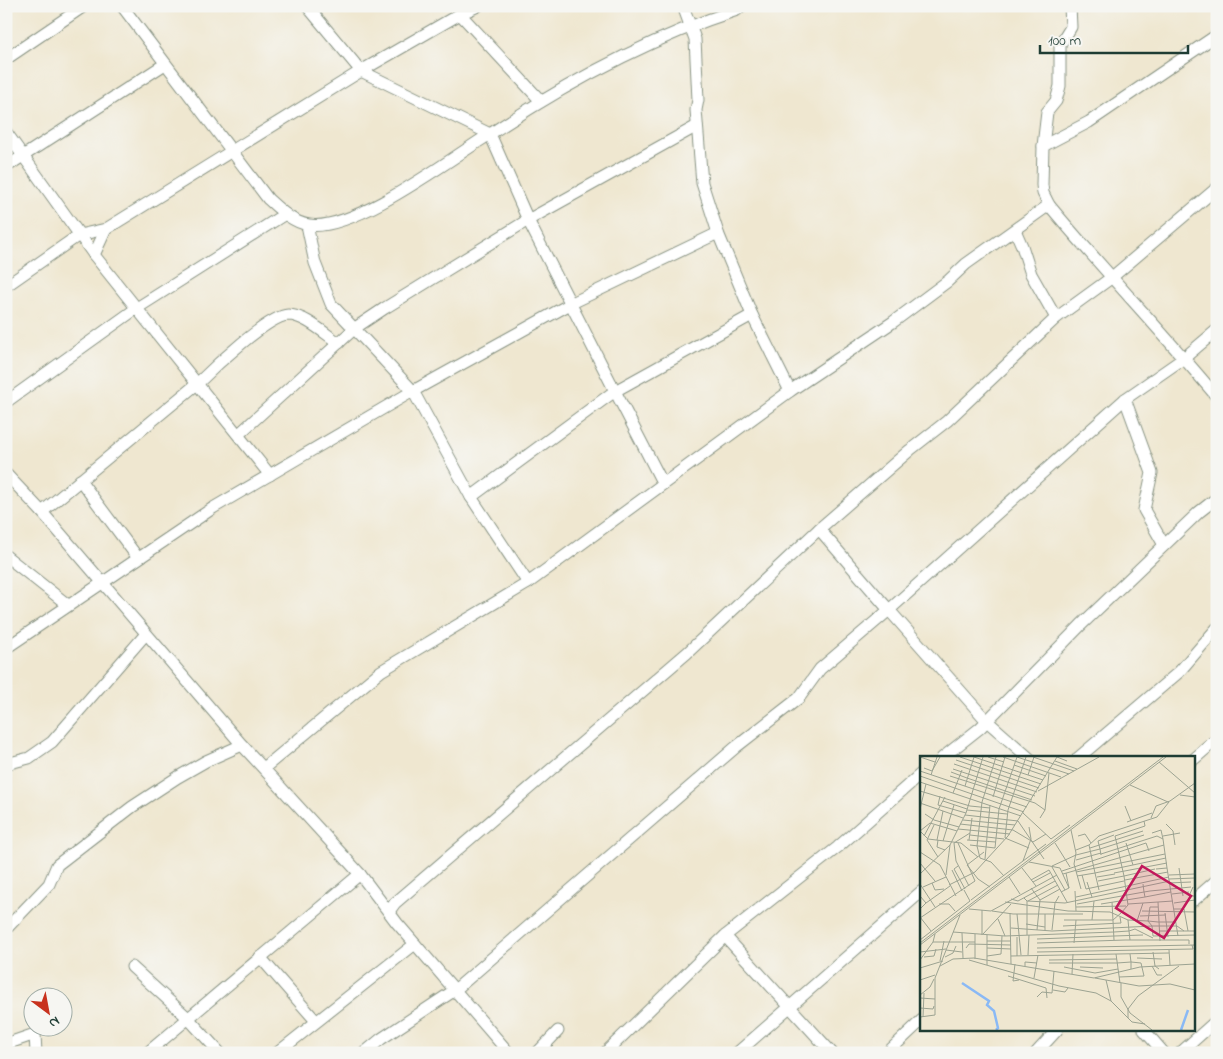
<svg xmlns="http://www.w3.org/2000/svg" width="1223" height="1059" font-family="'Indie Flower',sans-serif">
<style>
.lines{fill:none;stroke-linecap:round;stroke-linejoin:round}
.street-casing{stroke:#879282;stroke-width:13}
.street{stroke:#fff;stroke-width:11}
.inset-river{fill:none;stroke:#8ab9f5;stroke-width:2.5}
.inset-road{fill:none;stroke:#9ca392;stroke-width:1}
.view{fill:#c2185b;fill-opacity:0.15;stroke:#c2185b;stroke-width:2.5}
.inset-edge{fill:none;stroke:#1f3d34;stroke-width:2.5}
</style>
<rect width="100%" height="100%" fill="#f6f6f2"/>
<filter id="ink" filterUnits="userSpaceOnUse"><feTurbulence type="fractalNoise" baseFrequency=".02" numOctaves="2"/><feDisplacementMap in="SourceGraphic" scale="10" xChannelSelector="R" yChannelSelector="G"/><feConvolveMatrix kernelMatrix="1 2 1 2 8 2 1 2 1" color-interpolation-filters="sRGB"/></filter>
<filter id="wash" filterUnits="userSpaceOnUse"><feTurbulence type="fractalNoise" baseFrequency=".0096" numOctaves="4" result="noise"/><feDisplacementMap in="SourceGraphic" scale="20" xChannelSelector="R" yChannelSelector="G"/><feGaussianBlur stdDeviation="1.12" result="paint"/><feColorMatrix in="noise" values="0 0 0 0 0 0 0 0 0 0 0 0 0 0 0 0 0 1.4 0 .05"/><feComposite in="paint" operator="in"/></filter>
<g filter="url(#wash)">
<rect width="100%" height="100%" fill="#efe7d0"/>
</g>
<g filter="url(#ink)">
<g class="lines">
<g class="street-casing">
<g id="street">
<path d="M122,6L268,199C279,209 293,223 309,225C354,232 450,159 490,134"/>
<polyline points="478,6 460,14 361,71 490,134"/>
<polyline points="683,6 695,39 698,100 696,110 702,183 718,233 752,315 790,391"/>
<path d="M1070,6L1071,27L1060,45V86L1056,101L1047,112L1043,146L1042,185L1043,193L1049,205C1104,271 1163,332 1217,397"/>
<polyline points="460,14 540,100"/>
<polyline points="6,59 84,6"/>
<polyline points="6,132 94,255 270,475"/>
<polyline points="1043,146 1089,122 1217,35"/>
<polyline points="6,167 165,64"/>
<polyline points="307,225 315,263 331,304 413,391 471,497 528,583 790,391 893,322 948,281 966,264 1049,205"/>
<polyline points="1015,230 1022,246 1031,274 1056,318"/>
<polyline points="94,255 106,229"/>
<polyline points="6,286 79,235 106,229 361,71 307,6"/>
<polyline points="1125,399 1152,473 1144,510 1164,545"/>
<polyline points="6,402 137,308 285,214"/>
<polyline points="239,434 355,328 385,308 528,220 697,126"/>
<polyline points="6,474 42,512 242,745 360,874 397,923 509,1053"/>
<polyline points="80,480 138,558"/>
<polyline points="663,484 615,391 752,315"/>
<path d="M471,497L615,391L528,220L490,134C567,83 649,38 737,10L741,6"/>
<path d="M42,512L198,383C213,368 268,316 288,315C305,315 325,334 339,343"/>
<polyline points="6,556 68,605"/>
<polyline points="6,648 213,508 413,391 572,303 718,233"/>
<polyline points="942,758 980,728 1081,625 1199,512 1217,498"/>
<polyline points="1029,758 987,721 889,610 1125,399 1184,358 1217,330"/>
<polyline points="1078,758 1179,672 1217,628"/>
<polyline points="1194,759 1217,739"/>
<polyline points="6,764 29,758 52,742 145,635"/>
<polyline points="264,768 381,671 528,583"/>
<polyline points="1194,900 1217,880"/>
<polyline points="390,910 395,903 687,653 819,529"/>
<polyline points="6,929 49,884 57,865 132,807 178,777 206,761 242,745"/>
<polyline points="725,936 832,1053"/>
<polyline points="260,957 316,1021"/>
<polyline points="132,967 187,1017 220,1053"/>
<polyline points="1144,1030 1164,1053"/>
<polyline points="6,1044 35,1034 36,1053"/>
<polyline points="147,1053 360,874"/>
<polyline points="277,1053 415,944"/>
<polyline points="364,1053 381,1039 455,990 736,747 799,698 820,669 889,610 819,529 910,450 947,421 1056,318 1111,278 1217,188"/>
<polyline points="537,1053 558,1031"/>
<polyline points="605,1053 725,936 838,847 922,773"/>
<polyline points="737,1053 922,891"/>
<polyline points="887,1053 922,1020"/>
<polyline points="1036,1053 1057,1030"/>
<polyline points="1180,1053 1217,1020"/>
</g>
</g>
<use href="#street" class="street"/>
</g>
</g>
<g transform="translate(920 756)">
<rect width="275" height="275" fill="#efe7d0"/>
<path class="inset-river" d="M42,227L69,245L67,249L74,255L78,272L76,274M261,274L268,254"/>
<path class="inset-road" d="M0,1L15,6M40,1L121,28M68,1L84,6M76,1L62,46L57,90L60,102L71,106L84,120M83,1L141,21M106,1L88,54L85,82L109,92M113,1L154,15M36,4L119,32M135,5L157,13M239,6L275,37M34,8L117,36M94,9L126,20M4,12L12,15L20,1M33,13L115,40M0,15L107,51M31,16L47,22M11,19L17,1M108,19L114,1M0,20L104,56M30,20L115,47L125,54M47,22L112,44M0,26L101,60M210,29L248,46M45,30L54,1L123,24M0,35L50,50L70,52M118,35L179,1M33,37L42,14M260,39L275,41M20,40L18,49L46,57M73,41L85,1M23,45L47,53M0,47L43,62M205,50L211,65M0,53L6,28M47,54L87,58M103,57L131,83L150,69M5,58L14,64L39,71M45,59L98,65L124,103M120,62L125,54L129,17M231,62L236,50L250,45L275,27M43,64L95,69M224,65L225,70L195,80L204,120L235,113M207,66L232,57M40,68L93,74L113,86L126,78M246,68L253,75L255,89M14,69L7,84L18,101M38,73L90,78M151,74L156,97L154,108L161,133M0,75L8,83L41,87L58,101M0,75L10,67L37,75M232,77L241,74L243,83M50,79L84,83M4,80L25,41M158,80L165,78L171,87M243,80L260,77M17,84L23,55M18,84L17,91L25,94M47,84L76,86M49,84L52,62M23,85L34,49M178,85L180,93L224,79M178,85L194,79M135,87L150,111M206,87L213,109M50,89L75,92L79,53L97,1L149,18M169,89L175,117L246,102M170,92L223,75M156,94L169,89L179,80L237,61L249,46M0,96L20,109L36,140M64,96L47,109L58,123L70,131M181,98L237,80L243,83L247,112L236,113M65,103L70,49M156,104L181,97M103,105L126,88M109,106L140,112L149,132L141,136M0,107L15,125M38,110L34,113L45,133M132,110L156,99L180,93L181,99M132,111L145,134M102,112L116,130M247,112L258,180M259,112L263,140M32,114L42,135M142,115L226,87L229,95M156,116L245,98M146,117L149,132M194,117L247,107M0,118L30,89M143,118L244,89M26,119L30,89L46,57L63,1M162,119L166,133L204,125M249,119L275,118M157,120L175,117L179,134M89,121L100,138M177,121L195,118M249,123L275,122M111,124L129,114L147,146M205,124L248,116M113,126L130,117M167,126L172,141M12,127L15,134L24,133M248,127L271,126M0,128L15,151M29,129L55,116L88,80L137,1L147,5M49,130L36,105L34,87L50,77M3,131L26,121M273,131L269,140H275M111,132L120,144L117,174M155,135L156,155M252,138L269,136M0,140L6,147L0,153M156,141L249,121M225,141L251,136M104,142L107,145L145,147L250,125M91,143L98,145L135,125M51,144L103,105L111,83L109,71M120,144L140,133M108,145L138,129M85,146L148,155L190,156L208,164L228,165L230,151H238M192,146L194,184M238,146L253,145M6,147L30,130M254,147L275,144M19,148H29L35,155M157,148L224,136L223,128M181,148L225,141L224,136L230,135L271,131M208,148L238,146L240,185M156,151L206,150M49,153L71,155L137,119M254,153H264L268,175M62,154V179M72,155L93,158H163M222,155L275,156M90,157L91,208M245,157L248,181M97,158L101,199M220,160L246,159M0,161L11,175M0,162L55,125L38,87M78,163L85,180M144,164H193L201,157L208,149L204,120L178,125M172,164L174,145M208,164L209,175L215,173L233,182M217,165L223,147M238,166H256M106,168L125,171M143,170L201,167L200,161M91,172L132,175L232,170L228,165L238,166M132,174L135,147L139,140M125,175V158M239,175H275M264,175L257,170H232L233,180L275,179M33,176L85,180L194,176M194,176L209,175L210,184M42,177L43,202M55,178V203M63,178L91,148M107,179V145M194,180L223,179M97,181V200M117,183L194,180M0,184L50,145L44,134M67,185H91M13,186H55M0,187L243,1M117,187L205,184H269V188M154,187L156,164M0,189L246,1M46,192L49,188L91,189M67,192L91,193M117,192L275,189M26,194L42,196M249,194L250,209M0,196L26,193M117,196L273,193L272,189M233,196L235,210L239,213M196,198L200,227M108,199L109,179M67,200L81,198L82,180M91,200L249,197M4,201L14,200L16,193M25,201L33,197L36,190M217,202L242,203M0,204L13,186L15,178M49,204L139,230L176,237L191,245L212,266L225,268M129,204L197,203M20,205L24,185M129,207H197M197,207L211,206V213M95,208L93,225L99,224M67,209V179M20,210L33,203L54,202L174,222L220,211L275,208M105,210V206L117,207M232,210L237,219H242M144,211L175,217L198,213M160,211L183,212M0,212L23,205M152,218L153,198M88,220L126,232L127,242M199,221L224,220L221,207L211,206L210,198M114,222L118,199M175,222L219,230L250,228L275,234M0,224L15,219M186,224L191,245M201,227V241L210,257L232,274M133,234L145,236L148,232M0,239L10,231L14,223M117,241L122,236L132,237L134,215M0,242L15,243M0,252L13,253L14,250M0,261L15,259V222L40,159M3,261L4,237M208,262V253L218,240L259,210"/>
<path class="view" d="M222,110L271,140L244,182L196,152Z"/>
<rect width="275" height="275" class="inset-edge"/>
</g>
<rect width="1223" height="1059" fill="none" stroke="#f6f6f2" stroke-width="25"/>
<g transform="translate(48 1012) rotate(148)"><circle r="24" fill="#f6f6f2" stroke="#a0aca6"/>
<path d="M0-4L9 19L0 12L-9 19Z" fill="#c8321e"/>
<text y="-8" font-size="14" font-weight="bold" text-anchor="middle" fill="#1f3d34">N</text>
</g>
<path d="M1040 45v8h148v-8" fill="none" stroke="#1f3d34" stroke-width="2.5"/>
<text x="1048" y="45" font-size="15" fill="#1f3d34" stroke="#f6f6f2" stroke-width="4" paint-order="stroke">100 m</text>
</svg>
